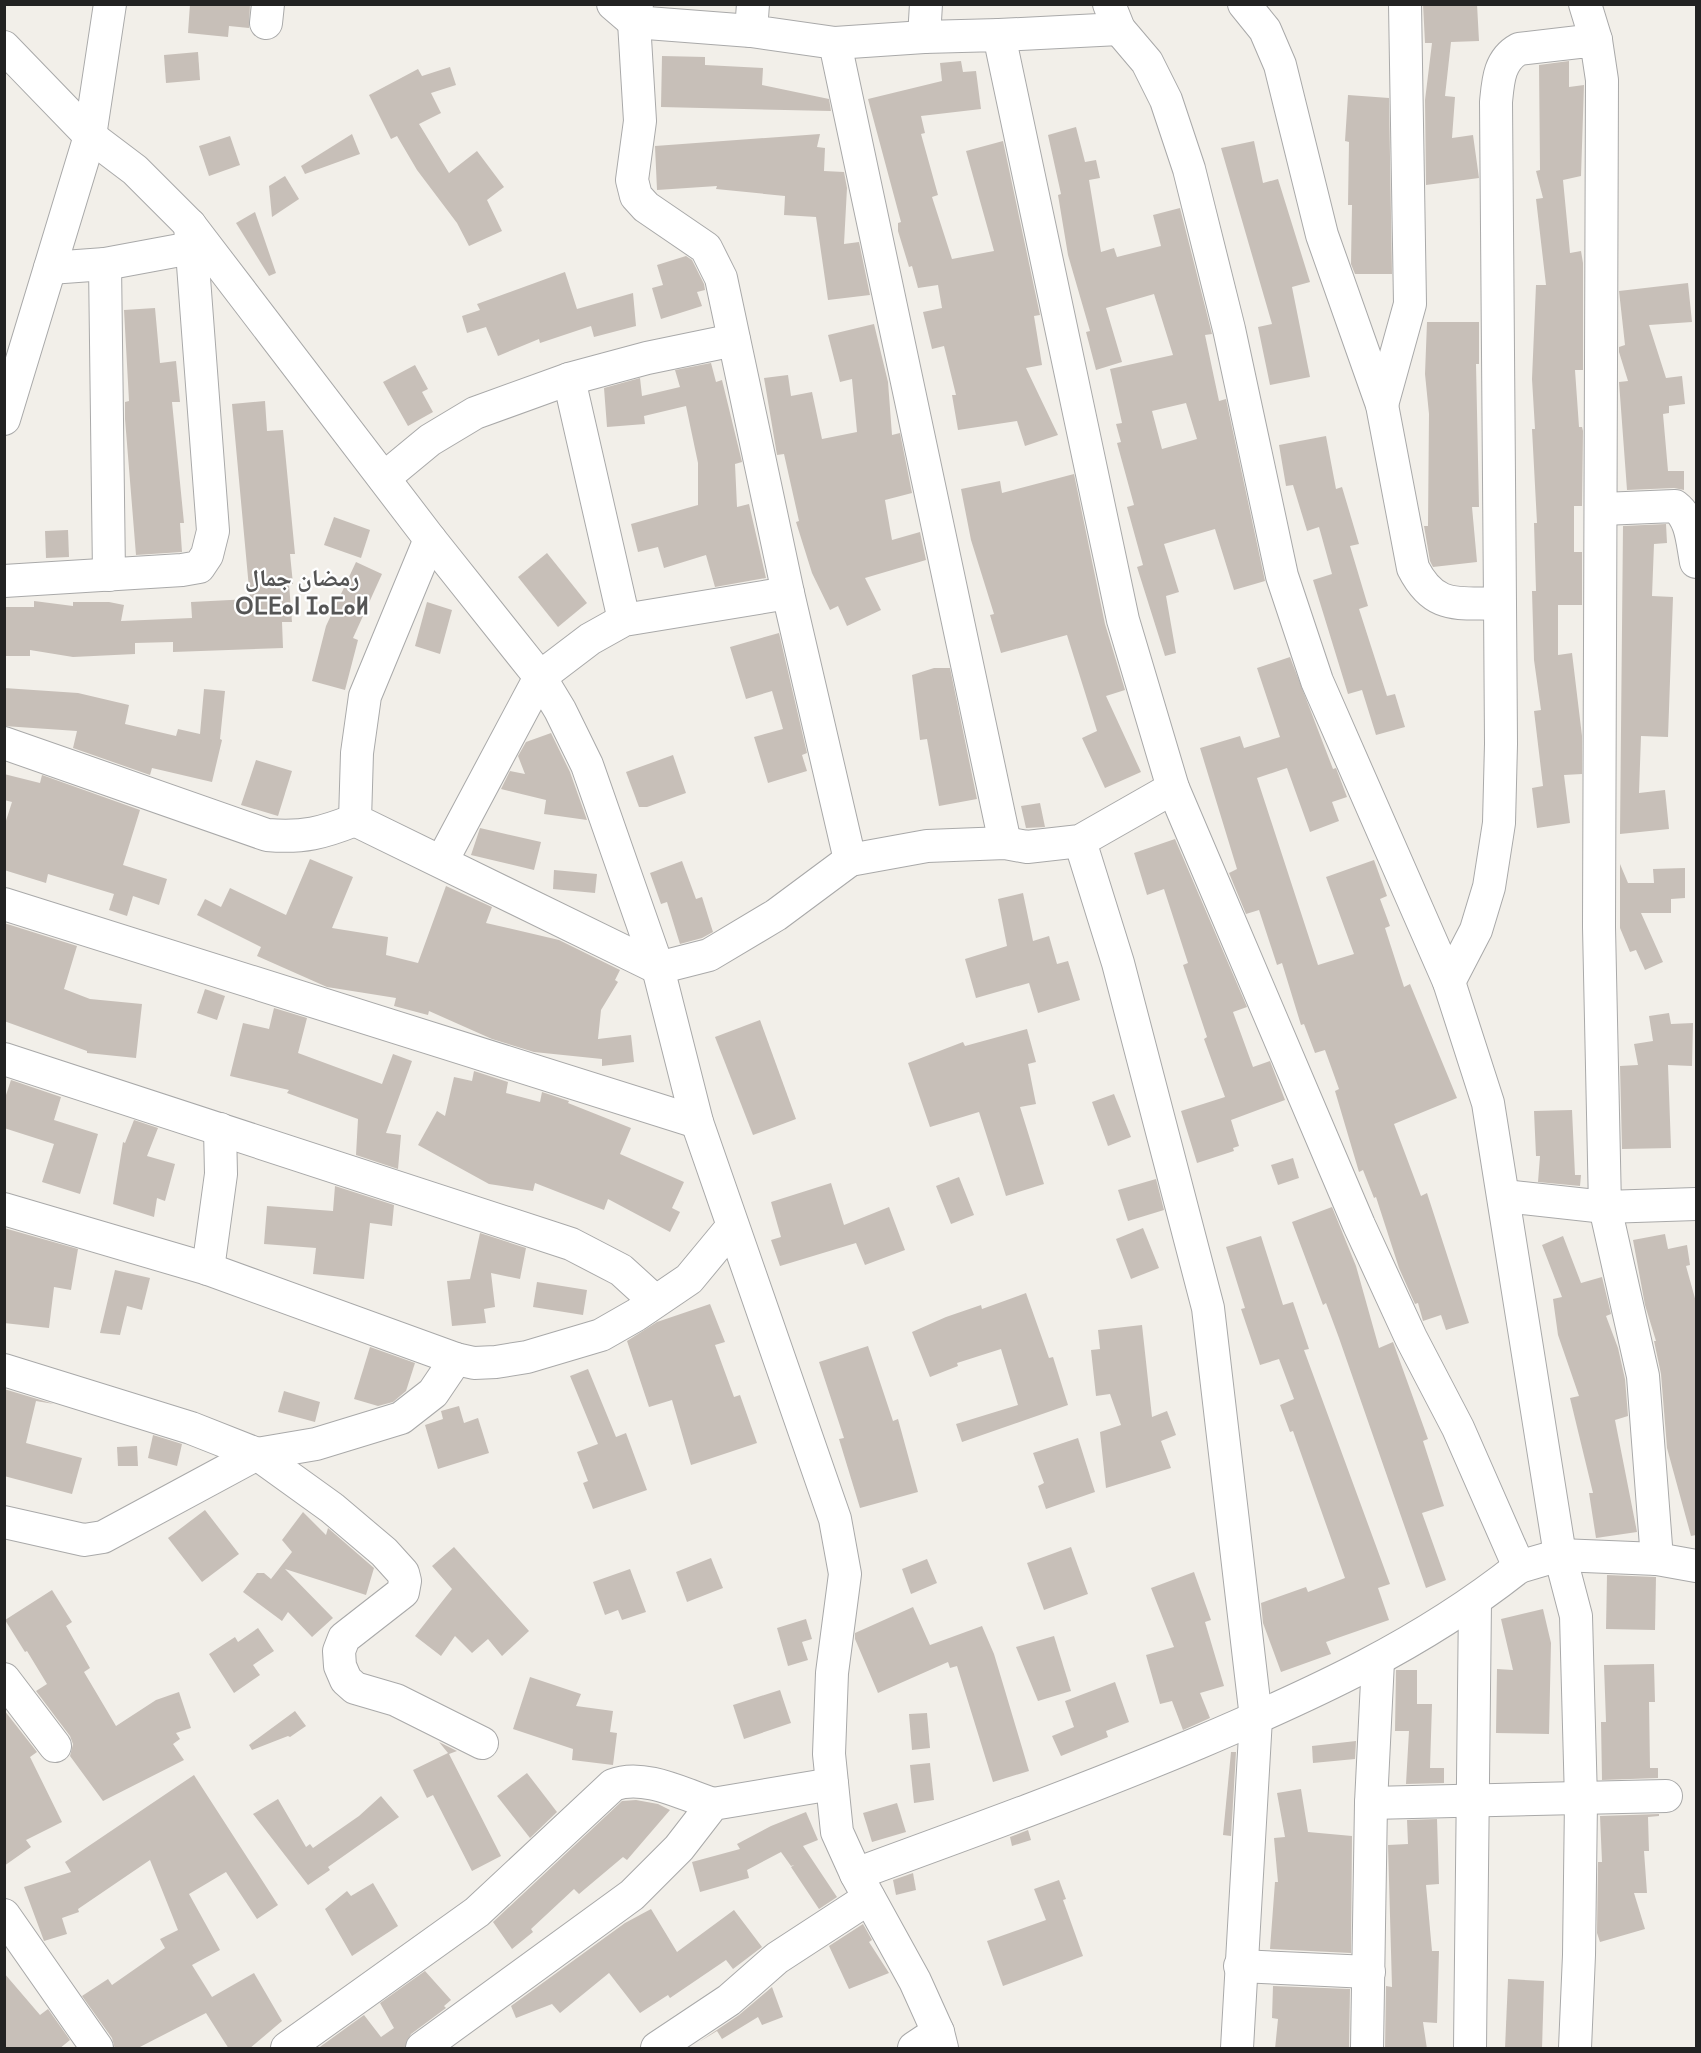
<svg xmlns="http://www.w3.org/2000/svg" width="1701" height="2053" font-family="'Roboto Condensed','Noto Naskh Arabic','Noto Sans Tifinagh',sans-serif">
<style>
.building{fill:#c7bfb8;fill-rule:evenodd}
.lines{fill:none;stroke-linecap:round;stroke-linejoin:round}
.minor-casing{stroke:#a9a9a9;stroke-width:34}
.minor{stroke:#fff;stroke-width:32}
.labels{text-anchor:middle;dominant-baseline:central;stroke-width:4.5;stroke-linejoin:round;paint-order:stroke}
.district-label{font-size:24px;font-weight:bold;fill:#555;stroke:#fff}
</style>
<rect width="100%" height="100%" fill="#f2efe9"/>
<g class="building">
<polygon points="190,4 250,4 249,28 229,26 228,37 188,33"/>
<polygon points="1423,4 1477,4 1479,41 1451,42 1445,96 1455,97 1452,138 1473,135 1479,178 1426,185 1425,100 1432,43 1425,43"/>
<polygon points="198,52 200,80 166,83 164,55"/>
<polygon points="662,56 705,57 705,65 763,68 762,85 829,99 831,111 661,107"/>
<polygon points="961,61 963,72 976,71 981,109 921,116 925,133 921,134 938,195 932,197 952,259 994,251 966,151 1003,141 1040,315 1034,316 1042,365 1026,368 1058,435 1025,446 1017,421 958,430 952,395 956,395 944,346 932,349 923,312 942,308 938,285 918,288 912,266 909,267 898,231 898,223 901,222 868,99 942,81 940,63"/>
<polygon points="1569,61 1569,87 1584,85 1581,176 1563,180 1570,253 1581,251 1583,263 1583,370 1575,370 1579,427 1582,427 1583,431 1582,506 1574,506 1574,552 1582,552 1582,605 1558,605 1558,655 1572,653 1582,736 1582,774 1564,775 1570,823 1537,828 1532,788 1543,786 1534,711 1541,710 1534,660 1532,591 1536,591 1534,523 1537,523 1532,429 1535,429 1532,379 1536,285 1546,285 1536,199 1543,198 1536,171 1540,170 1539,65"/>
<polygon points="450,67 456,85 431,93 441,113 419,124 449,173 477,151 504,187 487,200 502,231 469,246 457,223 417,170 397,136 391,139 369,95 418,69 422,76"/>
<polygon points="1348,95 1389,98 1392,274 1355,274 1351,264 1352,205 1348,205 1349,142 1345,141"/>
<path d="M1076,127L1085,162L1096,160L1100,178L1089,180L1101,252L1114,248L1117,257L1161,246L1153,215L1180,208L1212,334L1205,335L1219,401L1226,399L1265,581L1234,590L1215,529L1164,544L1179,592L1166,596L1176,653L1165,656L1137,567L1143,565L1127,507L1134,505L1117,443L1121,442L1116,424L1122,423L1110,369L1173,355L1154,294L1106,308L1122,362L1096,370L1086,332L1090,331L1068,255L1058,195L1061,194L1048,135ZM1186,403L1197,439L1162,449L1152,411Z"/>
<polygon points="352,134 360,154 305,174 301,166"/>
<polygon points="820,134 817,147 825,148 824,171 844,172 847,188 844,244 859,242 870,295 828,300 816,217 784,215 785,196 716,189 717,186 657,190 655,146"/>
<polygon points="230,136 240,165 209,176 199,146"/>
<polygon points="1254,141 1263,183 1278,179 1310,282 1292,287 1310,377 1270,385 1258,327 1272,324 1221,148"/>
<polygon points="285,176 299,199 272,217 269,186"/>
<polygon points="255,212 276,273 269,276 236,223"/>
<polygon points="686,256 692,260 704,284 705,290 697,292 702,306 661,319 652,288 663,285 657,265"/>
<polygon points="565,272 577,309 633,293 636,326 594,337 591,326 540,343 539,339 498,356 486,327 467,333 462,316 480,310 477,304"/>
<polygon points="1688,283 1692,322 1649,325 1666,378 1682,376 1685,404 1669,406 1669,413 1663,414 1668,471 1684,471 1684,490 1674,488 1627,490 1619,382 1628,381 1619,352 1619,347 1625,345 1619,291"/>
<polygon points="155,308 160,363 176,361 180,402 172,402 184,523 180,523 182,552 136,555 125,419 125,402 129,401 124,310"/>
<polygon points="1427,322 1479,322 1479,364 1476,364 1479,507 1472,507 1477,562 1433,567 1430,561 1424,526 1428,526 1429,414 1425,374"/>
<polygon points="874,324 888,382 892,435 900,433 912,493 885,500 892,540 920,532 926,560 865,578 881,610 847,626 838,606 830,610 812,573 796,522 799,521 784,454 777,455 764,378 788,375 791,396 812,392 822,439 857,432 852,379 840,382 828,335"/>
<polygon points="711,363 716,382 722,380 742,462 735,464 737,507 749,504 766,578 715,587 706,555 664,568 658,547 638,552 631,524 698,505 698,463 686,406 644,416 645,424 607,427 604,388 640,378 642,396 680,387 675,370"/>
<polygon points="415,365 428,389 422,392 433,412 408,426 383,382"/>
<polygon points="265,401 267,431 283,430 295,554 290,554 293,584 289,584 292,622 282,622 283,648 173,652 173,642 135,643 135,654 73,657 30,650 30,656 4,656 4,607 34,607 34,601 73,606 73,602 109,602 124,605 121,621 192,618 191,602 250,599 232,404"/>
<polygon points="1326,436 1336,489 1342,487 1359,544 1350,546 1368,606 1359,609 1387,696 1395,694 1405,727 1376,735 1362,690 1348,694 1313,580 1332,574 1319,527 1307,531 1293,485 1286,486 1279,445"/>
<polygon points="1074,474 1105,624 1125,690 1106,696 1141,772 1105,788 1082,738 1097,731 1067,635 1001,653 990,615 994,614 971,540 961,489 1000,481 1002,493"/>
<polygon points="334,517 370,530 361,558 324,545"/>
<polygon points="1666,524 1667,543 1654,544 1652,596 1673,597 1668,737 1641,736 1639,793 1665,790 1669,829 1620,834 1623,526"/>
<polygon points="68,530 69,557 46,558 45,531"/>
<polygon points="547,553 587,603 558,627 518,577"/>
<polygon points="356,562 382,574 353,638 358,640 345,690 312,681 326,626"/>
<polygon points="427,602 452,610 440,654 415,646"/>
<polygon points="779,633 807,753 802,755 807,771 768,783 754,737 783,729 772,691 746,699 730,647"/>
<polygon points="1290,657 1333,769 1336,768 1347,797 1332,802 1339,821 1310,832 1287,768 1257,778 1318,965 1354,954 1326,877 1374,860 1387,896 1380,899 1390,926 1385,928 1404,987 1410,984 1457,1098 1394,1124 1421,1196 1427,1193 1469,1323 1446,1330 1441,1315 1423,1321 1418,1303 1415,1304 1399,1268 1376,1197 1374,1198 1363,1170 1359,1172 1335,1091 1339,1089 1325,1050 1315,1053 1304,1024 1301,1025 1282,963 1277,965 1259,910 1246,914 1229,873 1237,869 1200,748 1240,736 1244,748 1280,737 1257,668"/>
<polygon points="934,668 950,668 977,799 939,806 927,739 920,740 912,675"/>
<polygon points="4,688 78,693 129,705 125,724 176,736 178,729 200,734 204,689 225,691 220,739 222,740 212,782 152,768 150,775 73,748 77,731 4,726"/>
<polygon points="551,733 570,772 587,820 544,814 546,800 501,789 510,771 525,774 518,756 526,742"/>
<polygon points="673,755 686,793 647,807 639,807 626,772"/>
<polygon points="256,760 292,771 278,816 241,805"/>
<polygon points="4,774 40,783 42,775 140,810 123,865 167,879 159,905 133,896 127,916 109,910 114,894 48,874 46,883 4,870 4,827 12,802 4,800"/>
<polygon points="1040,803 1045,827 1026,828 1021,806"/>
<polygon points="480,828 541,842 534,870 471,855"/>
<polygon points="1175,839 1247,1007 1233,1012 1253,1067 1270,1061 1285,1100 1231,1120 1239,1146 1233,1148 1234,1151 1197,1163 1181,1111 1225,1097 1204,1039 1207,1037 1183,965 1188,963 1164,889 1147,895 1134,853"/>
<polygon points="310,859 353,877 332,928 388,937 386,955 418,963 446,886 492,907 486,923 559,940 620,970 615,980 618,982 601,1010 598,1039 631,1035 634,1062 602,1066 602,1059 534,1052 492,1039 429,1011 428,1015 394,1006 396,998 327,987 257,956 261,947 197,915 205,899 221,907 230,888 286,915"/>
<polygon points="682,861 696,899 702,897 713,932 702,938 680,944 667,902 661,904 650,873"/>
<polygon points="1620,864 1628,883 1654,883 1653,869 1685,868 1685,898 1671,899 1671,913 1641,913 1663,962 1645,970 1636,950 1630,952 1620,928"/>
<polygon points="554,870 597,874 595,893 553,889"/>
<polygon points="1023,893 1033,941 1049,936 1057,964 1068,961 1080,1000 1038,1013 1029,983 976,998 965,959 1007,946 998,899"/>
<polygon points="4,923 77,946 64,989 90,999 142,1004 136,1058 87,1053 87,1051 4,1021"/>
<polygon points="205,989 225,996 217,1020 197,1013"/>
<polygon points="274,1008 307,1018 298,1053 382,1084 393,1054 412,1061 386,1133 401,1135 398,1169 356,1155 358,1119 287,1093 289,1090 230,1076 243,1023 269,1029"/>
<polygon points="1669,1013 1671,1024 1693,1023 1692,1066 1668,1065 1671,1148 1622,1149 1620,1066 1638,1065 1634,1044 1653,1041 1649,1016"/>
<polygon points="760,1020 796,1119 753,1135 715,1037"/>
<polygon points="1027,1029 1036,1062 1028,1064 1036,1104 1020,1107 1044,1184 1006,1196 979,1112 930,1127 908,1063 963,1042 965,1046"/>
<polygon points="474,1071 508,1082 506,1093 540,1102 542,1092 569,1101 568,1103 631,1128 620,1154 684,1182 672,1208 680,1212 670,1232 608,1199 604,1210 535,1183 533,1191 489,1184 418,1145 437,1111 445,1116 454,1077 472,1081"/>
<polygon points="11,1080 61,1097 54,1120 98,1134 80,1194 42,1182 54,1144 4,1128 4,1101"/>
<polygon points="1114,1094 1131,1137 1108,1146 1092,1102"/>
<polygon points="1572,1110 1575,1175 1581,1175 1580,1186 1538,1182 1540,1156 1536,1156 1534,1111"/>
<polygon points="134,1120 158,1128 147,1156 175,1164 165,1201 157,1198 154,1217 113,1204 123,1142 125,1143"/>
<polygon points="1293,1158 1299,1178 1278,1185 1271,1165"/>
<polygon points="959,1177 974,1215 951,1224 936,1186"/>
<polygon points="1156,1179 1164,1210 1128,1221 1118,1190"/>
<polygon points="831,1183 844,1225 889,1207 905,1250 865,1265 856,1243 780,1266 771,1240 781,1237 771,1202"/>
<polygon points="335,1186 394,1205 392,1226 370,1223 364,1279 313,1274 316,1248 264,1244 267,1206 333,1211"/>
<polygon points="1332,1207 1356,1266 1379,1348 1393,1342 1428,1439 1423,1441 1444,1506 1422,1513 1446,1580 1426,1588 1339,1338 1326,1303 1323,1305 1292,1222"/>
<polygon points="4,1228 78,1249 71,1290 54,1287 49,1328 4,1323"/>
<polygon points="1143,1228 1159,1268 1131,1279 1116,1239"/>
<polygon points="480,1233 526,1248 520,1279 491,1273 495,1307 484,1309 486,1323 452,1326 447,1281 470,1279"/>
<polygon points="1665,1234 1668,1249 1687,1245 1690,1265 1686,1266 1696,1302 1696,1535 1691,1536 1667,1448 1661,1374 1654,1341 1656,1341 1645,1305 1633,1240"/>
<polygon points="1261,1236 1283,1305 1293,1302 1309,1349 1304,1350 1390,1584 1378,1588 1389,1620 1326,1642 1331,1654 1281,1672 1263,1623 1261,1603 1306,1587 1308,1592 1345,1578 1293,1431 1290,1432 1280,1405 1294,1399 1279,1359 1260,1365 1241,1309 1245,1308 1226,1247"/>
<polygon points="1563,1236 1581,1283 1602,1277 1611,1314 1606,1316 1618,1348 1625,1379 1628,1416 1615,1420 1637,1532 1596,1538 1589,1493 1593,1493 1570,1398 1579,1396 1558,1335 1553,1299 1562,1297 1542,1245"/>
<polygon points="115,1270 150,1278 142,1310 127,1306 120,1335 100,1333"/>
<polygon points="537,1282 587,1290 583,1315 533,1307"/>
<polygon points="1026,1293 1049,1358 1053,1357 1068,1405 962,1442 956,1424 1018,1405 1001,1349 957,1363 958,1366 930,1377 912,1332 946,1317 981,1305 982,1309"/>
<polygon points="710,1304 725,1342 715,1345 734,1397 740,1395 757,1443 691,1465 672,1400 649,1407 627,1341 657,1322"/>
<polygon points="1142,1325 1152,1417 1167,1411 1176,1435 1161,1441 1171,1468 1106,1488 1100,1432 1121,1425 1110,1394 1096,1396 1091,1350 1100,1349 1098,1330"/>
<polygon points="868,1346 893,1421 898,1419 918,1492 860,1508 839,1439 844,1438 819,1362"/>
<polygon points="370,1347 415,1363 406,1391 393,1402 378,1406 354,1399"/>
<polygon points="588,1369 616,1437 626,1433 647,1490 593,1509 583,1483 588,1481 577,1452 598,1444 570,1376"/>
<polygon points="4,1389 54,1404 36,1401 26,1443 82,1458 72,1494 4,1476"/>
<polygon points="284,1391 320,1402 315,1422 278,1412"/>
<polygon points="459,1406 464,1423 478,1418 489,1453 438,1469 425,1425 443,1419 441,1411"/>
<polygon points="153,1435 182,1444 177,1466 148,1458"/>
<polygon points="1078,1438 1095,1492 1046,1509 1038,1486 1044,1483 1033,1453"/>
<polygon points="137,1446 138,1466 118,1466 117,1447"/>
<polygon points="205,1510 239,1554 202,1582 168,1538"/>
<polygon points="303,1512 326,1535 328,1528 374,1568 366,1595 285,1569 333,1618 312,1637 288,1612 282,1621 243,1592 257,1573 264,1573 271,1579 292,1552 282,1540"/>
<polygon points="454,1547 529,1631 502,1656 488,1639 472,1653 455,1636 441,1656 415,1636 452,1589 432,1566"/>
<polygon points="1071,1547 1088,1594 1044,1610 1027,1563"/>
<polygon points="711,1558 723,1588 687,1602 676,1572"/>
<polygon points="927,1559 937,1583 911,1594 902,1569"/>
<polygon points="630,1569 646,1612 622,1620 618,1610 605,1615 593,1582"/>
<polygon points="1194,1572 1211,1620 1205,1622 1224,1686 1200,1693 1210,1718 1183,1730 1172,1701 1160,1704 1146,1655 1174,1647 1151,1588"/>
<polygon points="1607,1575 1656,1577 1655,1630 1606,1629"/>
<polygon points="52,1590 72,1622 66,1626 90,1668 84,1672 116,1726 156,1700 179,1692 191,1728 176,1733 180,1739 173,1744 184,1760 103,1801 70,1756 73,1744 70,1736 36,1691 47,1684 27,1651 25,1652 5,1620"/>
<polygon points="913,1607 930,1645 982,1626 994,1654 1029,1771 993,1782 957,1666 950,1668 948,1662 878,1693 855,1639 855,1633"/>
<polygon points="1543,1609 1551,1643 1549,1734 1496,1733 1497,1669 1513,1670 1501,1619"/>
<polygon points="806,1619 812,1639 802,1642 808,1660 788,1666 777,1628"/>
<polygon points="258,1628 274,1651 253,1665 260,1675 234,1693 209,1654 235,1637 238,1642"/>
<polygon points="1054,1636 1071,1691 1038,1701 1016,1647"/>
<polygon points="1654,1664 1655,1702 1649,1702 1650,1768 1658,1768 1658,1778 1602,1780 1601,1722 1606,1722 1604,1665"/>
<polygon points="1396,1670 1417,1670 1417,1704 1432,1704 1430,1768 1444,1768 1444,1783 1406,1784 1409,1731 1395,1731"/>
<polygon points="530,1677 581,1694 576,1706 613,1711 610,1732 617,1733 613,1765 572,1760 573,1749 513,1729"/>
<polygon points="1115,1682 1129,1722 1106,1731 1108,1737 1061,1756 1052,1736 1074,1727 1065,1701"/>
<polygon points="780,1690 791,1723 744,1739 733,1705"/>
<polygon points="4,1710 37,1752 30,1757 62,1822 26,1840 31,1847 4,1866"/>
<polygon points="295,1711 306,1726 290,1737 288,1736 252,1750 249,1745"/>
<polygon points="927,1713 930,1748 912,1750 909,1714"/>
<polygon points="1356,1741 1355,1759 1313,1763 1312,1746"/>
<polygon points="439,1742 457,1751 449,1754 501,1856 472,1871 433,1795 427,1798 413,1770 448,1753"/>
<polygon points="1231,1752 1236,1752 1231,1836 1223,1835"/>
<polygon points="930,1763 934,1800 914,1803 910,1765"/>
<polygon points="527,1773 557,1812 530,1838 497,1796"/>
<polygon points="194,1775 278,1905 257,1919 226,1872 189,1894 220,1950 192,1965 212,1997 254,1973 282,2021 249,2049 229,2049 206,2013 136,2049 115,2049 112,2038 82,1996 108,1979 112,1985 165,1948 160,1939 178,1930 150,1860 78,1909 79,1912 62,1918 67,1934 44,1941 24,1887 71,1872 65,1862"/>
<polygon points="1301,1789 1308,1832 1352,1836 1351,1953 1270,1949 1275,1882 1278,1882 1274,1838 1285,1837 1277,1793"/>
<polygon points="381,1796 399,1817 328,1867 330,1870 308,1885 253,1814 278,1799 306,1847 310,1844 313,1848 359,1816"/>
<polygon points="636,1800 658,1804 670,1810 627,1860 623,1857 579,1894 574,1889 531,1929 533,1932 512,1949 493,1922 622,1801"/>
<polygon points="897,1803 906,1832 872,1842 863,1813"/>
<polygon points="806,1812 818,1840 803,1846 837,1897 819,1909 791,1867 794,1865 791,1866 781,1852 747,1870 749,1878 700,1892 692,1862 740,1849 737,1844 771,1826"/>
<polygon points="1659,1814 1659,1816 1648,1817 1649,1851 1644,1851 1647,1893 1634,1893 1645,1929 1600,1942 1597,1933 1598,1862 1602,1862 1600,1816"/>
<polygon points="1437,1819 1439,1884 1426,1885 1432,1951 1439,1951 1437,2023 1423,2022 1427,2049 1385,2049 1386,1986 1392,1987 1388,1845 1408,1844 1407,1820"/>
<polygon points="1028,1830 1031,1840 1012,1846 1010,1837"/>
<polygon points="913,1873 916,1890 896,1895 893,1880"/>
<polygon points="1059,1880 1066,1899 1063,1900 1083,1956 1003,1986 987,1941 1046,1920 1034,1889"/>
<polygon points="373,1883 398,1926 352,1956 325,1909 347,1891 351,1896"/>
<polygon points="651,1909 677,1952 734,1910 762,1947 733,1969 726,1960 670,1998 668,1995 640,2013 609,1973 560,2013 552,2004 516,2018 511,2006 625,1923"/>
<polygon points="863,1924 872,1940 869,1942 889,1973 849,1989 829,1946"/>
<polygon points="425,1971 451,2000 444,2006 446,2008 411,2034 404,2049 317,2049 364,2015 381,2037 394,2028 380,2003"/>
<polygon points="4,1973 40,2015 48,2009 70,2040 59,2049 4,2049"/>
<polygon points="1508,1979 1544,1981 1542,2049 1505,2049"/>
<polygon points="1273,1986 1350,1989 1349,2049 1275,2049 1278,2019 1272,2018"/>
<polygon points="772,1987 783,2017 762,2025 758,2017 722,2039 717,2031 699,2042 739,2015"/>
</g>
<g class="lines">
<g class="minor-casing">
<g id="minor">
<polyline points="613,4 634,22 751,31"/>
<polyline points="753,4 751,31 835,43 1005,843"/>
<polyline points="926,4 924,37 999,35 1123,620 1173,788 1359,1225 1411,1338 1458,1428 1519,1567 1560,1555 1657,1559 1696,1566"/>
<polyline points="1109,4 1119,29 1147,62 1166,100 1189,169 1229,329 1282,576 1317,681 1449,982 1488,1103 1560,1555 1576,1616 1581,1800 1579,1955 1575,2048"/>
<path d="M1244,4L1265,30L1280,65L1322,235L1382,405L1413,568C1435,611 1458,602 1500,604L1496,102C1498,81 1499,60 1519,49L1596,40L1602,80L1599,927L1605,1207L1643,1376L1657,1559"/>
<polyline points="1585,4 1596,40"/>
<polyline points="266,23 268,4"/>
<polyline points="999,35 1119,29"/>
<polyline points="835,43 924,37"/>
<polyline points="4,47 90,136 135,170 190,225 430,539 540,677 560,710 587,765 658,968 697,1122 835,1519 845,1574 832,1673 829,1754 837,1832 856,1874 915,1981 938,2032 942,2048"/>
<polyline points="105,264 109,575"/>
<polyline points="50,268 105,264 191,248"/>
<polyline points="1382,405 1410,304 1405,4"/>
<polyline points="4,419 90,136 110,4"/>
<polyline points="384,478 430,440 475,413 569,379"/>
<path d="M1602,509L1675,506C1692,519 1692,542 1696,562"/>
<polyline points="430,539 365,696 357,753 355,820 658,968 709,955 776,915 850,860 788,593 721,278 706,248 646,207 636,196 632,180 640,121 634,22 637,4"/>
<polyline points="4,581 182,570 199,567 207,555 213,531 190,225"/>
<polyline points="624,620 569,379 647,358 734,340"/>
<path d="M4,743L267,835C304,838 322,833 355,820"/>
<polyline points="1080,841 1118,963 1208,1308 1256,1718 1237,2048"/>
<polyline points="850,860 927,846 1005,843 1027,847 1080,841 1173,788"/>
<polyline points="442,861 540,677 590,639 624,620 788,593"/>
<polyline points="4,904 697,1122"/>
<polyline points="1449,982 1476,930 1489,887 1499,823 1501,744 1500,604"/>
<polyline points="4,1059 571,1244 621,1270 655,1301"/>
<polyline points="1504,1196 1605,1207 1696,1204"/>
<polyline points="4,1209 208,1269 456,1359 474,1363 496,1362 527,1357 601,1335 636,1315 689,1279 732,1227"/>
<polyline points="208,1269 221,1174 220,1129"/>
<polyline points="4,1370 191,1428 257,1454 332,1508 384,1552 403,1573 405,1581 403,1592 344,1638 339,1651 340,1666 346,1680 355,1688 396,1700 482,1743"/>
<polyline points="4,1522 84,1540 103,1537 257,1454 316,1444 401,1418 433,1393 456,1359"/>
<polyline points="4,1679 55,1746"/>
<polyline points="1371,1803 1666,1796"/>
<path d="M856,1874C971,1832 1086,1790 1198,1743C1313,1694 1421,1645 1519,1567"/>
<polyline points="4,1915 97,2048"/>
<polyline points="1240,1966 1369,1972"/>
<path d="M287,2048L477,1912L613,1785C643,1773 683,1794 713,1804"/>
<polyline points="422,2048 632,1895 679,1848 713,1804 832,1784"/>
<polyline points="657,2048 729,2000 777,1958 869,1898"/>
<polyline points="914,2048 938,2032"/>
<polyline points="1367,2048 1371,1803 1378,1661"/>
<polyline points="1470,2048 1475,1601"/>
</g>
</g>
<use href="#minor" class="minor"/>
</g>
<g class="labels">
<g class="district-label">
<text x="302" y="578">رمضان جمال<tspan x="302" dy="28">ⵔⵎⴹⴰⵏ ⵊⴰⵎⴰⵍ</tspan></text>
</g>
</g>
<rect width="1701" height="2053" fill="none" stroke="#222222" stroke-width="12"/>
</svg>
